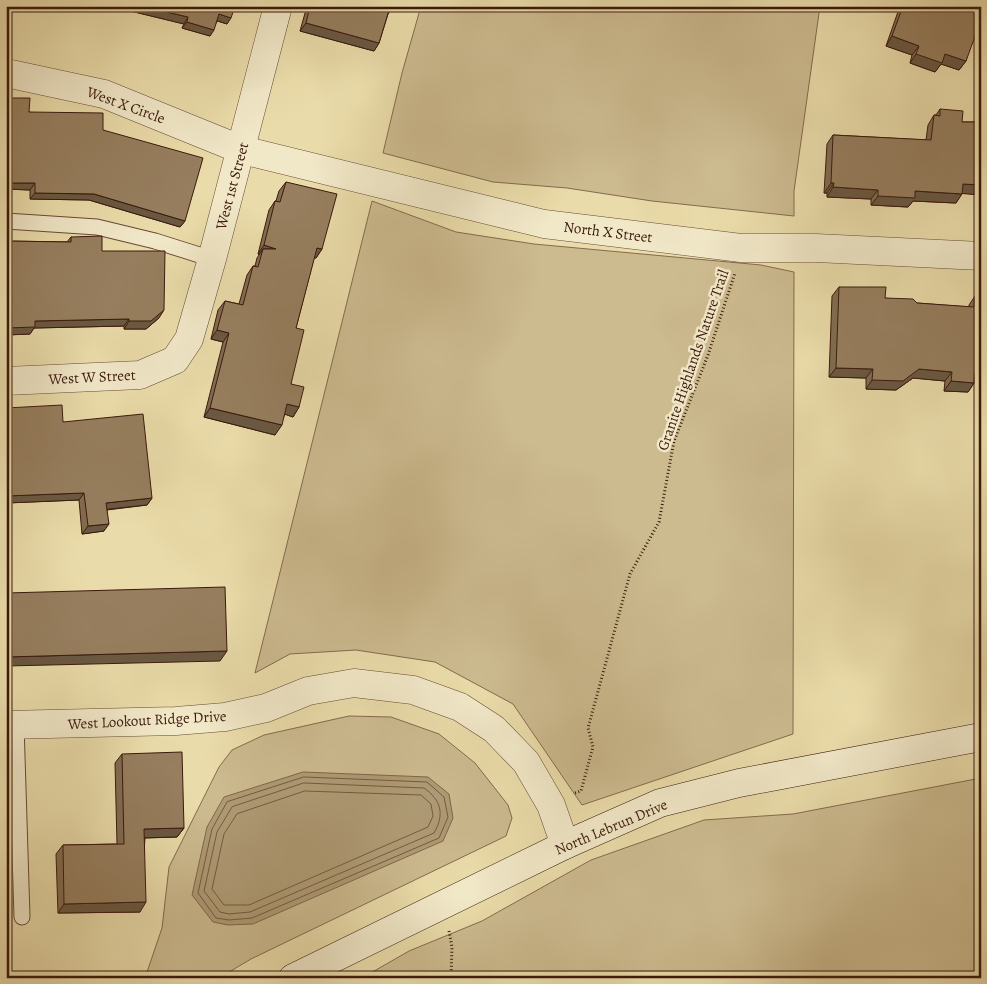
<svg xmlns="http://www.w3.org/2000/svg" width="987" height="984" font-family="Alegreya,serif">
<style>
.green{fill:#ccbb8f;stroke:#846a4e}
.water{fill:#ae9a74;stroke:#80664a}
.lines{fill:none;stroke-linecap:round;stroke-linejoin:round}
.shore{stroke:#745a40;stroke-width:1}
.lane-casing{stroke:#674a34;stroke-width:17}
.street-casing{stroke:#674a34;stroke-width:29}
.secondary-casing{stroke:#3b190c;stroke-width:29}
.path{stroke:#3b190c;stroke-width:3;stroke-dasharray:1 2.5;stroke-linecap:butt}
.lane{stroke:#f1e8c8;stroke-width:15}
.street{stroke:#f1e8c8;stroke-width:28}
.secondary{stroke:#f1e8c8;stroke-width:28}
.wall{fill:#816c51;stroke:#3b190c}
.shaded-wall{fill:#695842;stroke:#3b190c}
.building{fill:#967e5e;stroke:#3b190c}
.labels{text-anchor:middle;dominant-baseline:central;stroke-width:5;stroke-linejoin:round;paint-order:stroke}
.street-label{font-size:15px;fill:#3b190c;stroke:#f1e8c8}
</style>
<rect width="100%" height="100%" fill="#eadcaa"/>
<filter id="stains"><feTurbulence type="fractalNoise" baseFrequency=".004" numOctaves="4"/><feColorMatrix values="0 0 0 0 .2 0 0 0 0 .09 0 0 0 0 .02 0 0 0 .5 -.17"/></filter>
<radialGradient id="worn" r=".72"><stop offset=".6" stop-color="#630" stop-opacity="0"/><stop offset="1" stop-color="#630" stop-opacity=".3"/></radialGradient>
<g class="green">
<polygon points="421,6 820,6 794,191 794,216 652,201 567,188 493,182 383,153 402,73"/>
<polygon points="372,201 456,232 534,244 761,265 794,272 793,734 582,805 513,704 435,662 356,650 290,654 255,673"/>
<polygon points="349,716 391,717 439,734 475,763 508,805 512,818 506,836 251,959 219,978 145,978 162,928 169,867 219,767 232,750 264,735"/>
<polygon points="981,778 981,978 362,978 409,951 482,921 591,860 704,820 793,814"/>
</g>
<polygon class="water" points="303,772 428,777 449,794 453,818 443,841 253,924 228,925 213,922 192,895 207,827 224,797"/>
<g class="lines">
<g class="shore">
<polygon points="304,777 427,782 444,797 448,817 439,838 252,918 229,920 216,918 198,893 212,829 227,802"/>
<path d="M304,783L424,788C441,800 445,814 434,833L250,912L229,914L220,912L204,891L217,832L232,807Z"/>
<polygon points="305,791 421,795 431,804 433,816 428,827 249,905 224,905 212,889 224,834 237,814"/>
</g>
<g class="lane-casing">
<g id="lane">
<polyline points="6,221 97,227 155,241 212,259"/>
<polyline points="16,724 22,917"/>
</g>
</g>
<g class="street-casing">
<g id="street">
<polyline points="6,73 104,94 242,150 544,224 741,248 816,248 981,256"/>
<polyline points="6,381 140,375 175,360 189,339 212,259 278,6"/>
<polyline points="6,725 176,721 225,717 266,708 308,691 354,683 413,690 460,707 494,729 526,762 551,805 565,845"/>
</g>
</g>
<g class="secondary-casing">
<polyline id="secondary" points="293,978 565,845 660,803 739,783 981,737"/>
</g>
<g class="path">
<polyline points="575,793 581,791 593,747 588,728 630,574 659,522 674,441 708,355 735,273"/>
<polyline points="449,931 452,947 451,978"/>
</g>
<use href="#lane" class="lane"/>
<use href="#street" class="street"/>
<use href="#secondary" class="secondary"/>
</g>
<g class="wall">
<polygon points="110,6 235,6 227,24 217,21 210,36 182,28 184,24"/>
<polygon points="307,6 396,6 388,14 379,43 374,51 300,31"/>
<polygon points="900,6 981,6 966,61 959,70 941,64 935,72 910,63 912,55 886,46"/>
<polygon points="6,98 29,112 103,130 185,221 180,227 89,200 30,199 30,190 6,189"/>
<polygon points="940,109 962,122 981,122 981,195 962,193 956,203 913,201 908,207 871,205 871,199 827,197 827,193 824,193 827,144 833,135 926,140 928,125 934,115 936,115"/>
<polygon points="286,182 322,249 316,258 314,258 296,328 291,384 299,407 293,417 285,414 275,435 204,417 223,342 211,339 218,310 225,301 239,304 247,275 253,266 255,266 257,258 259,255 258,254 269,210 275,201 276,201 279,191"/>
<polygon points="71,237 102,251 159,318 146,329 124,329 124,326 34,328 30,334 6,335 6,241 67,242"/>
<polygon points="839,287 885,298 917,303 969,307 969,305 975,296 981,296 981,383 974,383 968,392 944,391 945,381 913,378 896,390 866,389 866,378 829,377 832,296"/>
<polygon points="6,408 63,422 152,498 147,505 107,510 104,531 82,534 79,500 6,503"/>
<polygon points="122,754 184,828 177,837 145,838 140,912 58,913 56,854 63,845 117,844 115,763"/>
</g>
<g class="shaded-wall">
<polygon points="59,6 100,6 97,11 57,9"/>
<polygon points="110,6 141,6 188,17 184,24"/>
<polygon points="393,6 396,6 383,18 389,10"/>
<polygon points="219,14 231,18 227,24 215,20"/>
<polygon points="187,22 214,30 210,36 182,28"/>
<polygon points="306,23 379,43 374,51 300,31"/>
<polygon points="892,36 919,46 912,55 886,46"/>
<polygon points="916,54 945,54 966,61 959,70 941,64 935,72 910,63"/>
<polygon points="8,183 35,183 30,190 6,189 6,185"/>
<polygon points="831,183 834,183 827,193 824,193"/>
<polygon points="963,184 981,185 981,195 956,193"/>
<polygon points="833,187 878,190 871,199 827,197"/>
<polygon points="915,191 962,194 956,203 913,201 908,207 871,205 878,196"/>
<polygon points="35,193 94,194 185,221 180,227 89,200 30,199"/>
<polygon points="264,245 276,249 263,249 259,255 258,254"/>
<polygon points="317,248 322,249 316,258 311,257"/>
<polygon points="164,310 159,318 146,329 124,329 129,321"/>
<polygon points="129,319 124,326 34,328 30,334 6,335 6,328 35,321"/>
<polygon points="217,330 229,333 223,342 211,339"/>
<polygon points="836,368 873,369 866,378 829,377"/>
<polygon points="919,369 952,372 945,381 913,378 896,390 866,389 872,380"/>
<polygon points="975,373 981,373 981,383 968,382"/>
<polygon points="951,381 974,383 968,392 944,391"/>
<polygon points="287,404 299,407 293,417 281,413"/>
<polygon points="210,408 282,425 275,435 204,417"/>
<polygon points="84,493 79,500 6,503 6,496"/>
<polygon points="152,498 147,505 101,510 106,503"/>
<polygon points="109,524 104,531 82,534 88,526"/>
<polygon points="227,651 220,661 6,666 6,657"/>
<polygon points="184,828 177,837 138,838 144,829"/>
<polygon points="146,902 140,912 58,913 64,904"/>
</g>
<g class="building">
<polygon points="141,6 235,6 231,18 219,14 214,30 187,22 188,17"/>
<polygon points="310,6 393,6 389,10 379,43 306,23"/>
<polygon points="903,6 981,6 981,20 966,61 945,54 942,63 916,54 919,46 892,36"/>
<polygon points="6,98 30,98 29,112 103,113 103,130 203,158 185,221 94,194 35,193 35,183 8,183 8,177 6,177"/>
<polygon points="940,109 963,111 962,122 981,122 981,185 963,184 962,194 915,191 915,198 878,196 878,190 833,187 834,183 831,183 833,135 931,140 934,115 940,116"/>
<polygon points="286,182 337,194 322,249 317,248 296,328 304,330 291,384 304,387 299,407 287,404 282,425 210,408 229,333 217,330 225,301 243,305 253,266 258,267 263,249 276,249 264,245 275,201 280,202"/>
<polygon points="102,236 102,251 165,251 164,310 151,321 129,321 129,319 35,321 35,327 6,328 6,241 71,242 71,237"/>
<polygon points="839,287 886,287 885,298 913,299 917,303 974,307 975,296 981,296 981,373 975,373 974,383 951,381 952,372 919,369 903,381 872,380 873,369 836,368"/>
<polygon points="62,405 63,422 143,414 152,498 106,503 109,524 88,526 84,493 6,496 6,408"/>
<polygon points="225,587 227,651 6,657 6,593"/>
<polygon points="182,752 184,828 144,829 146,902 64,904 63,845 124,844 122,754"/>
</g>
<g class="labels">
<g class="street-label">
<text transform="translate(126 105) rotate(20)">West X Circle</text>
<text transform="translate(232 186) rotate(-75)">West 1st Street</text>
<text transform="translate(608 232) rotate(7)">North X Street</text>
<text transform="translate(693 360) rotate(-71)">Granite Highlands Nature Trail</text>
<text transform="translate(92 377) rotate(-3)">West W Street</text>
<text transform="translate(147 720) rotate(-3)">West Lookout Ridge Drive</text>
<text transform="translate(611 827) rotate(-23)">North Lebrun Drive</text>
</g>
</g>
<rect width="987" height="984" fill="none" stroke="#eadcaa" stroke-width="25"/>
<rect x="8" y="8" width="972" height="969" fill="none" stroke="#3b190c" stroke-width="2.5"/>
<rect x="12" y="12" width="962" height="959" fill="none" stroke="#3b190c"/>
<rect width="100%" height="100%" filter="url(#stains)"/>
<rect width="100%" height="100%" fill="url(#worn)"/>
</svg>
